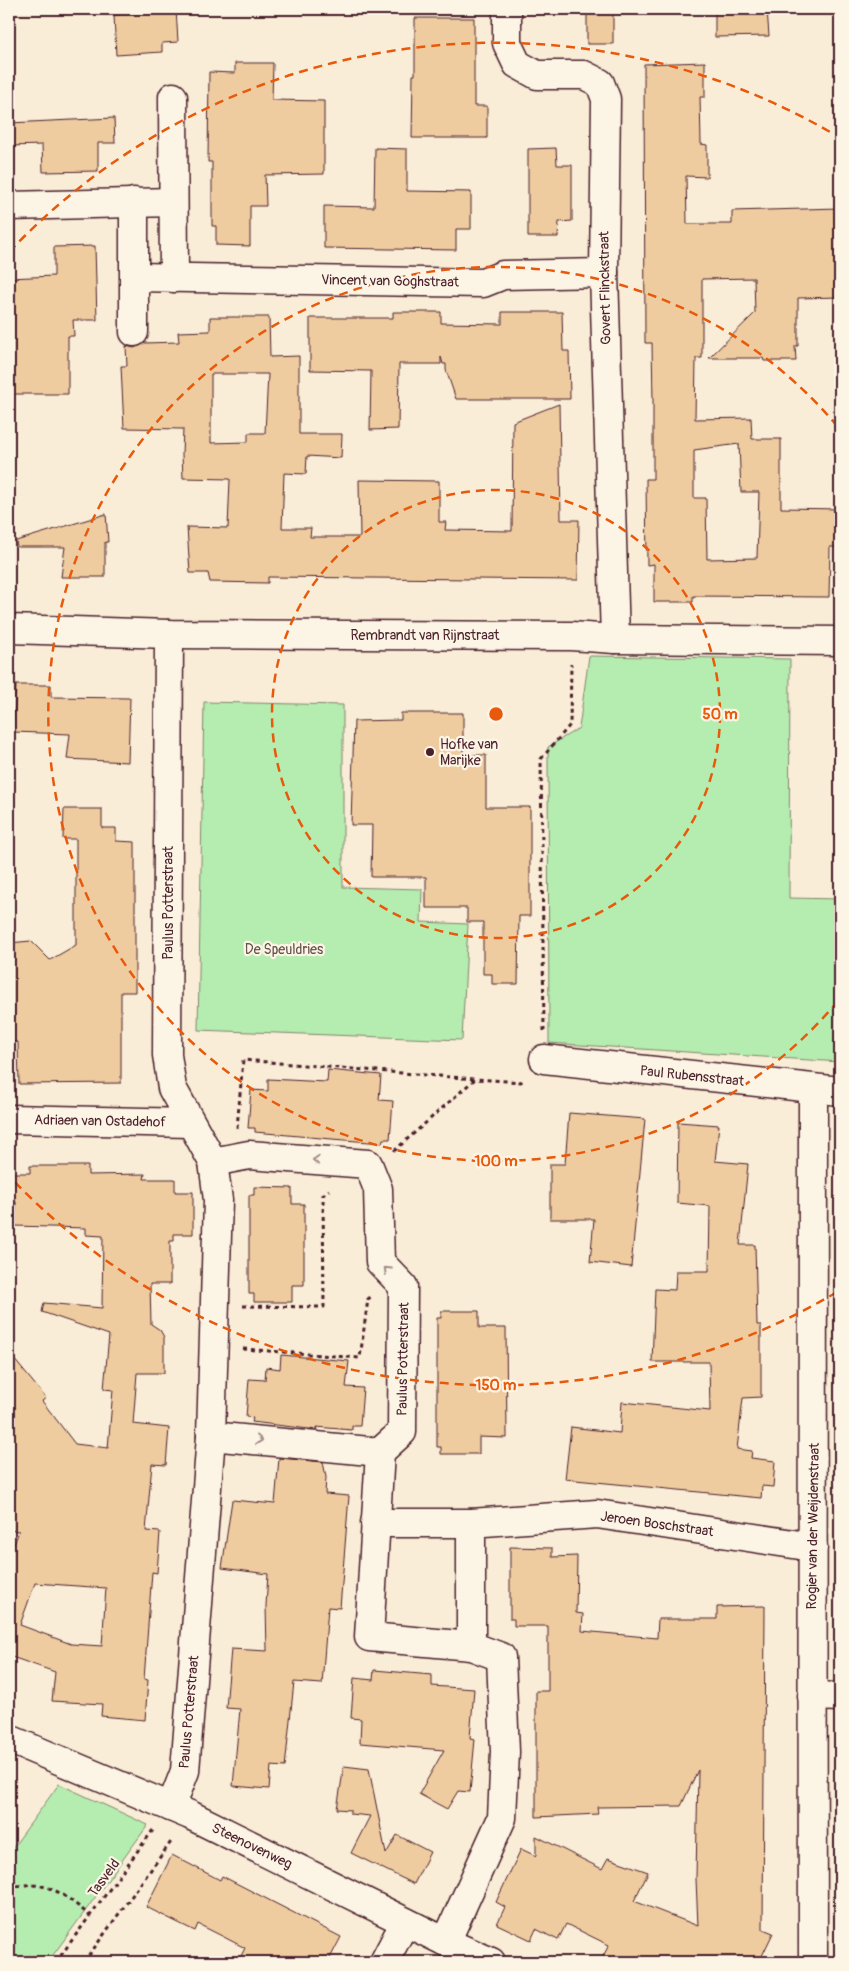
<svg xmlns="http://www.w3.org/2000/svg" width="849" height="1971" font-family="Pangolin,sans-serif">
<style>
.green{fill:#b5ecaf;stroke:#80866d}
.building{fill:#efcca0;stroke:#4a1f2b;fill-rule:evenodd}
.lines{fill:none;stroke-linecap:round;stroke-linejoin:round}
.street-casing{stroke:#4a1f2b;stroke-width:31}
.path{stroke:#4a1f2b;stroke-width:3;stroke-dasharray:4 4;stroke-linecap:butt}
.street{stroke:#fcf5e5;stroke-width:28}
.oneway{stroke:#a38a88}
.ring{fill:none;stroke:#e8590c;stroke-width:2.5;stroke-dasharray:9 6}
.poi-dot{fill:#4a1f2b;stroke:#fcf5e5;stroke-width:2}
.labels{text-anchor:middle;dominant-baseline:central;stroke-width:4.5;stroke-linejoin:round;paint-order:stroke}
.street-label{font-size:14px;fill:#4a1f2b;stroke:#fcf5e5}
.poi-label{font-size:14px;fill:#4a1f2b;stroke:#fcf5e5;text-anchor:start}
.park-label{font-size:14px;fill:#65524c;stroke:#fcf5e5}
.centre{fill:#e8590c;stroke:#fcf5e5;stroke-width:2.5}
.ring-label{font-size:15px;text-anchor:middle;font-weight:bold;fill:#e8590c;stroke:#fcf5e5;stroke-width:4.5;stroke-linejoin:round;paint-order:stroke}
</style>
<rect width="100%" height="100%" fill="#f9edd7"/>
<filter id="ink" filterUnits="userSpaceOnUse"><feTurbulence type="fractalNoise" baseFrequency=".02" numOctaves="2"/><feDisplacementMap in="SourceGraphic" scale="10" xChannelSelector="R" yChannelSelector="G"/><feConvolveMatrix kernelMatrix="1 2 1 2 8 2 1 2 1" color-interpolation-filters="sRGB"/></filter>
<g filter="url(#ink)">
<g class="green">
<polygon points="589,656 790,659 789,898 840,899 840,1062 549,1043 548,747 579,728"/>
<polygon points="204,702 343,705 343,887 422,889 421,922 468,924 462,1040 198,1030"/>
<polygon points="59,1784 148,1825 48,1962 9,1962 9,1853"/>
</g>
<g class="building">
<polygon points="142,9 176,9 178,42 162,43 162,52 116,55 114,15 142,13"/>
<rect x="587" y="9" width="26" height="35"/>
<polygon points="715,9 767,9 769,36 715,37"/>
<polygon points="415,18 474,18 474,106 487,106 487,138 412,138 413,75 415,75"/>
<path d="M705,62V97H700L701,144L707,145V177L686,176L687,224H732V211L840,208V297L798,298V346H795L796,361H764L763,358H709L755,313L754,278L702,279V358H696L695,419L751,418L752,439H781V508L840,509V547H830L829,597L693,596V602H654V564L647,565L646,479H653V401L652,343H645L644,64ZM739,444L741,492H759L757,558L707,559L706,498H694V450Z"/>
<polygon points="235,63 273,63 272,100 324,101 324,174 265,175 266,206 250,206 250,246 216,245 216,226 212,226 212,162 208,162 209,72 235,73"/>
<polygon points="114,118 115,143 98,143 98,171 43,172 42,145 9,146 9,123"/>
<polygon points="375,148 407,149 407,191 471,192 471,229 456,229 456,250 324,248 324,206 374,207"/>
<polygon points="556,148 557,165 572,165 572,221 559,222 558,237 528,237 528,149"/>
<polygon points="95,246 97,320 73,320 74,336 68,336 68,394 9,394 9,278 54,276 54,247"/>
<polygon points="393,312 441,312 441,323 502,324 502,312 562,312 563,351 569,351 570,399 456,399 446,370 446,364 443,364 441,357 441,364 399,364 398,429 370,430 371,371 310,370 310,318 393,318"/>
<path d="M210,317H269L270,357L299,356V434H342L341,458L307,456L306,474L284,473L282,528H311L310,537H360L359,480L439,481V522H446L445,530L512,531L513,422L559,404L561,520H579L578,580L268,577V583L210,582L208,573H190L187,527L228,528L230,479L183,478L182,454L183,429L124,428L121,366H127L126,346L134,348L145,343L179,342L178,332L210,331ZM211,374H268L265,433H248V442L211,443Z"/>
<polygon points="106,514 108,542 105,542 105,577 61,577 65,547 17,547 16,541"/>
<polygon points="16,685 51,685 51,697 130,698 128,762 67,759 70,734 13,732"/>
<polygon points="401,713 463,713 463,755 486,755 486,807 530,807 530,916 519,916 518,984 492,984 492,974 483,974 483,922 467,922 467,908 426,908 426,877 371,877 372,825 351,825 354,721 401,720"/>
<polygon points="64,809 102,809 102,828 116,828 116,841 135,842 135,992 121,992 121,1083 19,1084 18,1042 9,1041 9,943 31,941 50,960 76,945 76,839 63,839"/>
<polygon points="328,1070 381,1075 379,1100 393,1101 390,1139 383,1139 382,1143 332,1139 255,1132 255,1128 248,1128 251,1090 268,1091 268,1079 327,1082"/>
<polygon points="569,1113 645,1119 631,1267 590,1262 594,1219 550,1219 550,1164 565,1164"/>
<polygon points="678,1122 719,1125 715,1161 748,1164 740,1245 755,1245 757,1325 761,1325 761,1397 743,1398 737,1449 752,1451 751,1458 775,1461 773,1487 762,1486 761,1498 565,1479 571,1427 620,1433 622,1402 710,1411 709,1362 652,1362 655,1289 675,1290 676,1271 709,1271 710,1206 677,1203"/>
<path d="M30,1166H88V1175L145,1174L144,1179H175V1192H193V1234H174V1241H170V1284H150L151,1324L160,1330L164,1337V1373H137L133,1424L169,1428L166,1465L152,1464L146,1531L160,1532L157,1573L152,1572L144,1679L148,1680L145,1720L101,1716L102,1704L52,1701L55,1672L9,1656V1558L19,1531L9,1530V1353L46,1398L42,1401L75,1444L108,1448L113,1390L104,1389L109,1335L42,1312L44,1303L102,1308L103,1236L86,1235V1228L15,1226L16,1202H9V1173H30ZM35,1583L106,1588L102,1646L71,1644L20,1625Z"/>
<polygon points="254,1187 292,1188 292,1204 304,1204 304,1285 292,1285 292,1302 254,1302 254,1294 249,1294 249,1195 254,1195"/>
<polygon points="441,1311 479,1311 479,1328 506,1328 507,1438 479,1437 479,1454 441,1454 441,1447 437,1447 437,1318 441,1318"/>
<polygon points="281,1355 349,1361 346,1387 363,1388 360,1426 352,1426 352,1430 316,1427 317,1430 252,1422 253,1418 246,1417 249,1379 265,1380 266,1367 280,1369"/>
<polygon points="279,1458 323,1462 326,1477 325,1494 349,1496 340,1608 328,1607 322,1684 294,1682 285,1767 271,1766 269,1789 233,1786 240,1709 226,1708 231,1649 267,1651 266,1606 268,1574 222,1568 232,1500 275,1504"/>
<polygon points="510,1547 552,1548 552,1557 577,1556 576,1613 583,1614 582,1631 657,1638 658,1619 717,1619 717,1607 765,1606 763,1929 773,1933 759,1962 600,1962 609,1945 566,1924 558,1940 536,1929 531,1940 497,1924 505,1907 496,1902 521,1849 536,1856 536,1836 602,1869 608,1858 648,1872 634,1901 698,1926 696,1879 698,1770 681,1806 597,1807 598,1814 536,1817 536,1691 548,1691 548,1626 514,1626 514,1619 510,1619"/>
<polygon points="374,1670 432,1675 432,1686 474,1689 470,1738 475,1739 470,1792 458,1791 447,1809 419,1794 444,1750 360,1743 361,1719 351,1718 354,1678 373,1680"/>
<polygon points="344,1766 369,1769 386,1854 397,1835 430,1852 414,1884 351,1853 370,1816 350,1814 350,1810 337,1809"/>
<polygon points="172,1855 220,1880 222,1876 341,1937 328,1962 254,1962 241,1956 245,1948 222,1936 198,1924 195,1931 146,1907"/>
</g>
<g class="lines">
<g class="street-casing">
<g id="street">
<polyline points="507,9 507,43 517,64 537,75 584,75 600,83 606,99 604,273 615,639"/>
<polyline points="173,97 174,278"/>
<polyline points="134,202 134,332"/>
<polyline points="9,206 173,202"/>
<polyline points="135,277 483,283 503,275 604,273"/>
<polyline points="9,629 169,634 571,636 615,639 840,641"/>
<polyline points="169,634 167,1055 172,1088 213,1162 218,1200 211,1436 185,1771 171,1807"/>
<polyline points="544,1059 840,1091"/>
<polyline points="9,1119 190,1123"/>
<polyline points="211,1436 380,1452 402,1432 403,1286 380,1262 378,1189 368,1164 249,1155 213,1162"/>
<polyline points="380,1452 369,1637 471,1646 501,1657 505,1752 502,1818 446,1942"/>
<polyline points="375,1523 471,1523 597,1514 813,1547"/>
<polyline points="471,1523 471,1646"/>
<polyline points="812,1696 840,1697"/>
<polyline points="9,1739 190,1815 446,1942 491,1962"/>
<polyline points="384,1962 405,1922"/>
<path d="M813,1962C812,1671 813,1380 813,1089"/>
</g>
</g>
<g class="path">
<polyline points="544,1031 541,759 570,725 571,664"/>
<polyline points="237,1128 243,1060 475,1079"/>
<polyline points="394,1151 475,1079 521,1082 524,1079"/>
<polyline points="243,1306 324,1307 323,1195 329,1190"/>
<polyline points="243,1349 360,1358 368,1299 373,1295"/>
<path d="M9,1888C45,1878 63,1893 90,1916"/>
<polyline points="56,1962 153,1830"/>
<polyline points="84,1962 173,1839"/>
</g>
<use href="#street" class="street"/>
</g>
<defs><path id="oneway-chevron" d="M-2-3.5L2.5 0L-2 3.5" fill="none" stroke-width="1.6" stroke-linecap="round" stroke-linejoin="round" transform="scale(1.25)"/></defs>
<g class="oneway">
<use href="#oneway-chevron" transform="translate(316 1160) rotate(-175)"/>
<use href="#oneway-chevron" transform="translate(387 1270) rotate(-136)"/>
<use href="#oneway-chevron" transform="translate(259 1440) rotate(6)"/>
</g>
</g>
<g class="ring">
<circle cx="496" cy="714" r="224"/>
<path d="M838 1001A447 447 0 1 1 838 427"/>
<path d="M837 1292A671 671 0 0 1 9 1176M9 252A671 671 0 0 1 837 136"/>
</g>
<circle class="poi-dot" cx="430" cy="752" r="5"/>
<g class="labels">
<g class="street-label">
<text transform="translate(390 281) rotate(1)">Vincent van Goghstraat</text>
<text transform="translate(605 288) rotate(-91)">Govert Flinckstraat</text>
<text x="425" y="635">Rembrandt van Rijnstraat</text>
<text transform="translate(168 903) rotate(-90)">Paulus Potterstraat</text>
<text transform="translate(692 1076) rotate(6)">Paul Rubensstraat</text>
<text transform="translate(100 1121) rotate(1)">Adriaen van Ostadehof</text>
<text transform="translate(403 1359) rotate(-89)">Paulus Potterstraat</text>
<text transform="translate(657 1524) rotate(8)">Jeroen Boschstraat</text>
<text transform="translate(813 1526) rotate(-89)">Rogier van der Weijdenstraat</text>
<text transform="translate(189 1712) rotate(-85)">Paulus Potterstraat</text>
<text transform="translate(252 1846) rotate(26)">Steenovenweg</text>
<text transform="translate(104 1878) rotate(-54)">Tasveld</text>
</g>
<g class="poi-label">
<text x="440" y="744">Hofke van<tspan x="440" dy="16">Marijke</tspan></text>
</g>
<g class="park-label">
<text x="284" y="949">De Speuldries</text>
</g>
</g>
<circle cx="496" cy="714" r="8" class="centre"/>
<g class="ring-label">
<text x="720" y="719">50 m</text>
<text x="496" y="1166">100 m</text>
<text x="496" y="1390">150 m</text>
</g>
<rect width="849" height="1971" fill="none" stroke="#fcf5e5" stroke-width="30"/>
<rect x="15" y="15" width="819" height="1941" fill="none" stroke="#4a1f2b" stroke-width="2" filter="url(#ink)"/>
</svg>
